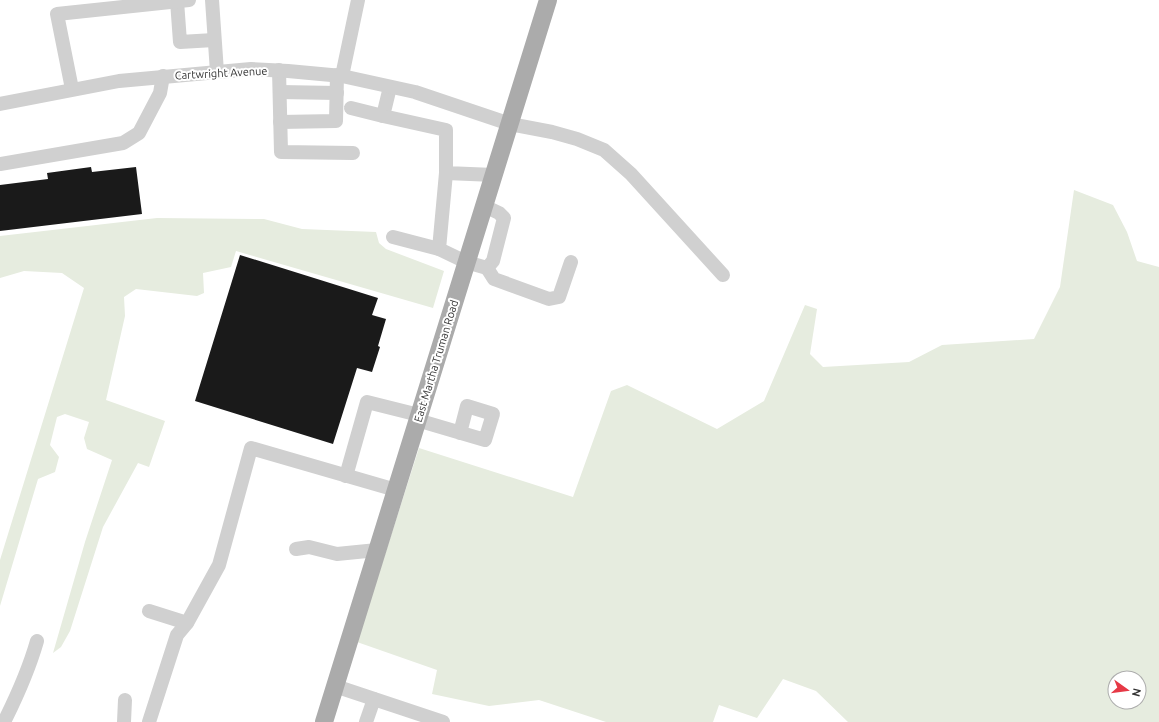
<svg xmlns="http://www.w3.org/2000/svg" width="1159" height="722" font-family="Ubuntu,sans-serif">
<style>
.green{fill:#e6ecdf;fill-rule:evenodd}
.building{fill:#1a1a1a}
.lines{fill:none;stroke-linecap:round;stroke-linejoin:round}
.minor{stroke:#d0d0d0;stroke-width:14}
.major{stroke:#ababab;stroke-width:18}
.labels{text-anchor:middle;dominant-baseline:central;stroke-width:4;stroke-linejoin:round;paint-order:stroke}
.street-label{font-size:11px;fill:#333;stroke:#fff}
</style>
<rect width="100%" height="100%" fill="#fff"/>
<g class="green">
<path d="M1074,190L1113,205L1127,232L1137,261L1159,267V722H848L816,691L783,679L757,718L719,705L713,722H606L539,700L489,706L432,694L437,670L357,642L419,448L573,497L611,391L627,385L717,429L764,401L805,305L817,309L810,354L823,367L909,362L942,345L1034,339L1060,287ZM1115,678H1139V702H1115Z"/>
<polygon points="157,218 264,219 302,229 376,232 379,243 386,249 444,271 433,308 236,251 231,267 203,273 204,293 197,296 136,289 124,297 125,316 106,400 165,421 149,467 138,463 103,527 70,631 61,647 53,653 85,542 112,460 87,449 84,438 89,422 65,414 57,417 50,445 59,457 55,472 38,479 0,606 0,560 84,288 62,273 24,271 0,278 0,236"/>
</g>
<g class="building">
<polygon points="91,167 92,172 136,167 142,214 0,231 0,185 48,179 47,173"/>
<polygon points="240,255 378,298 372,315 386,319 378,346 380,347 372,372 357,368 333,444 195,401"/>
</g>
<g class="lines">
<g class="minor">
<polyline points="212,0 217,72"/>
<polyline points="177,1 180,42 214,40"/>
<polyline points="279,70 281,152 353,153"/>
<polyline points="342,76 358,0"/>
<polyline points="390,87 383,116 446,130 446,173 494,175"/>
<polyline points="72,89 57,14 189,0"/>
<polyline points="280,92 337,93"/>
<polyline points="0,104 119,81 251,69 288,71 342,76 415,92 510,124 552,132 577,139 604,150 631,174 723,275"/>
<polyline points="351,108 383,116"/>
<polyline points="280,122 336,121 337,75"/>
<polyline points="0,164 123,143 139,133 160,93 163,76"/>
<polyline points="446,173 439,249 466,262 487,268 493,261 504,218 499,213 484,206"/>
<polyline points="393,237 439,249"/>
<polyline points="487,268 494,279 549,299 559,297 571,262"/>
<polyline points="417,420 485,440 493,414 467,406 460,433"/>
<polyline points="346,476 367,402 419,415"/>
<polyline points="296,549 309,547 337,554 377,550"/>
<polyline points="149,611 187,623"/>
<polyline points="335,686 443,722"/>
<path d="M4,722C17,696 29,669 37,641"/>
<polyline points="124,722 125,700"/>
<polyline points="149,722 177,635 187,623 219,565 251,448 396,490"/>
<polyline points="366,722 374,699"/>
</g>
<polyline class="major" points="324,722 548,0"/>
</g>
<g class="labels">
<g class="street-label">
<text transform="translate(221 73) rotate(-3)">Cartwright Avenue</text>
<text transform="translate(436 361) rotate(-73)">East Martha Truman Road</text>
</g>
</g>
<g transform="translate(1127 690) rotate(104)"><circle r="19" fill="#ffffff" stroke="#adadad"/>
<path d="M0-3L7 15L0 10L-7 15Z" fill="#e63946"/>
<text y="-6" font-size="11" font-weight="bold" text-anchor="middle" fill="#333333">N</text>
</g>
</svg>
